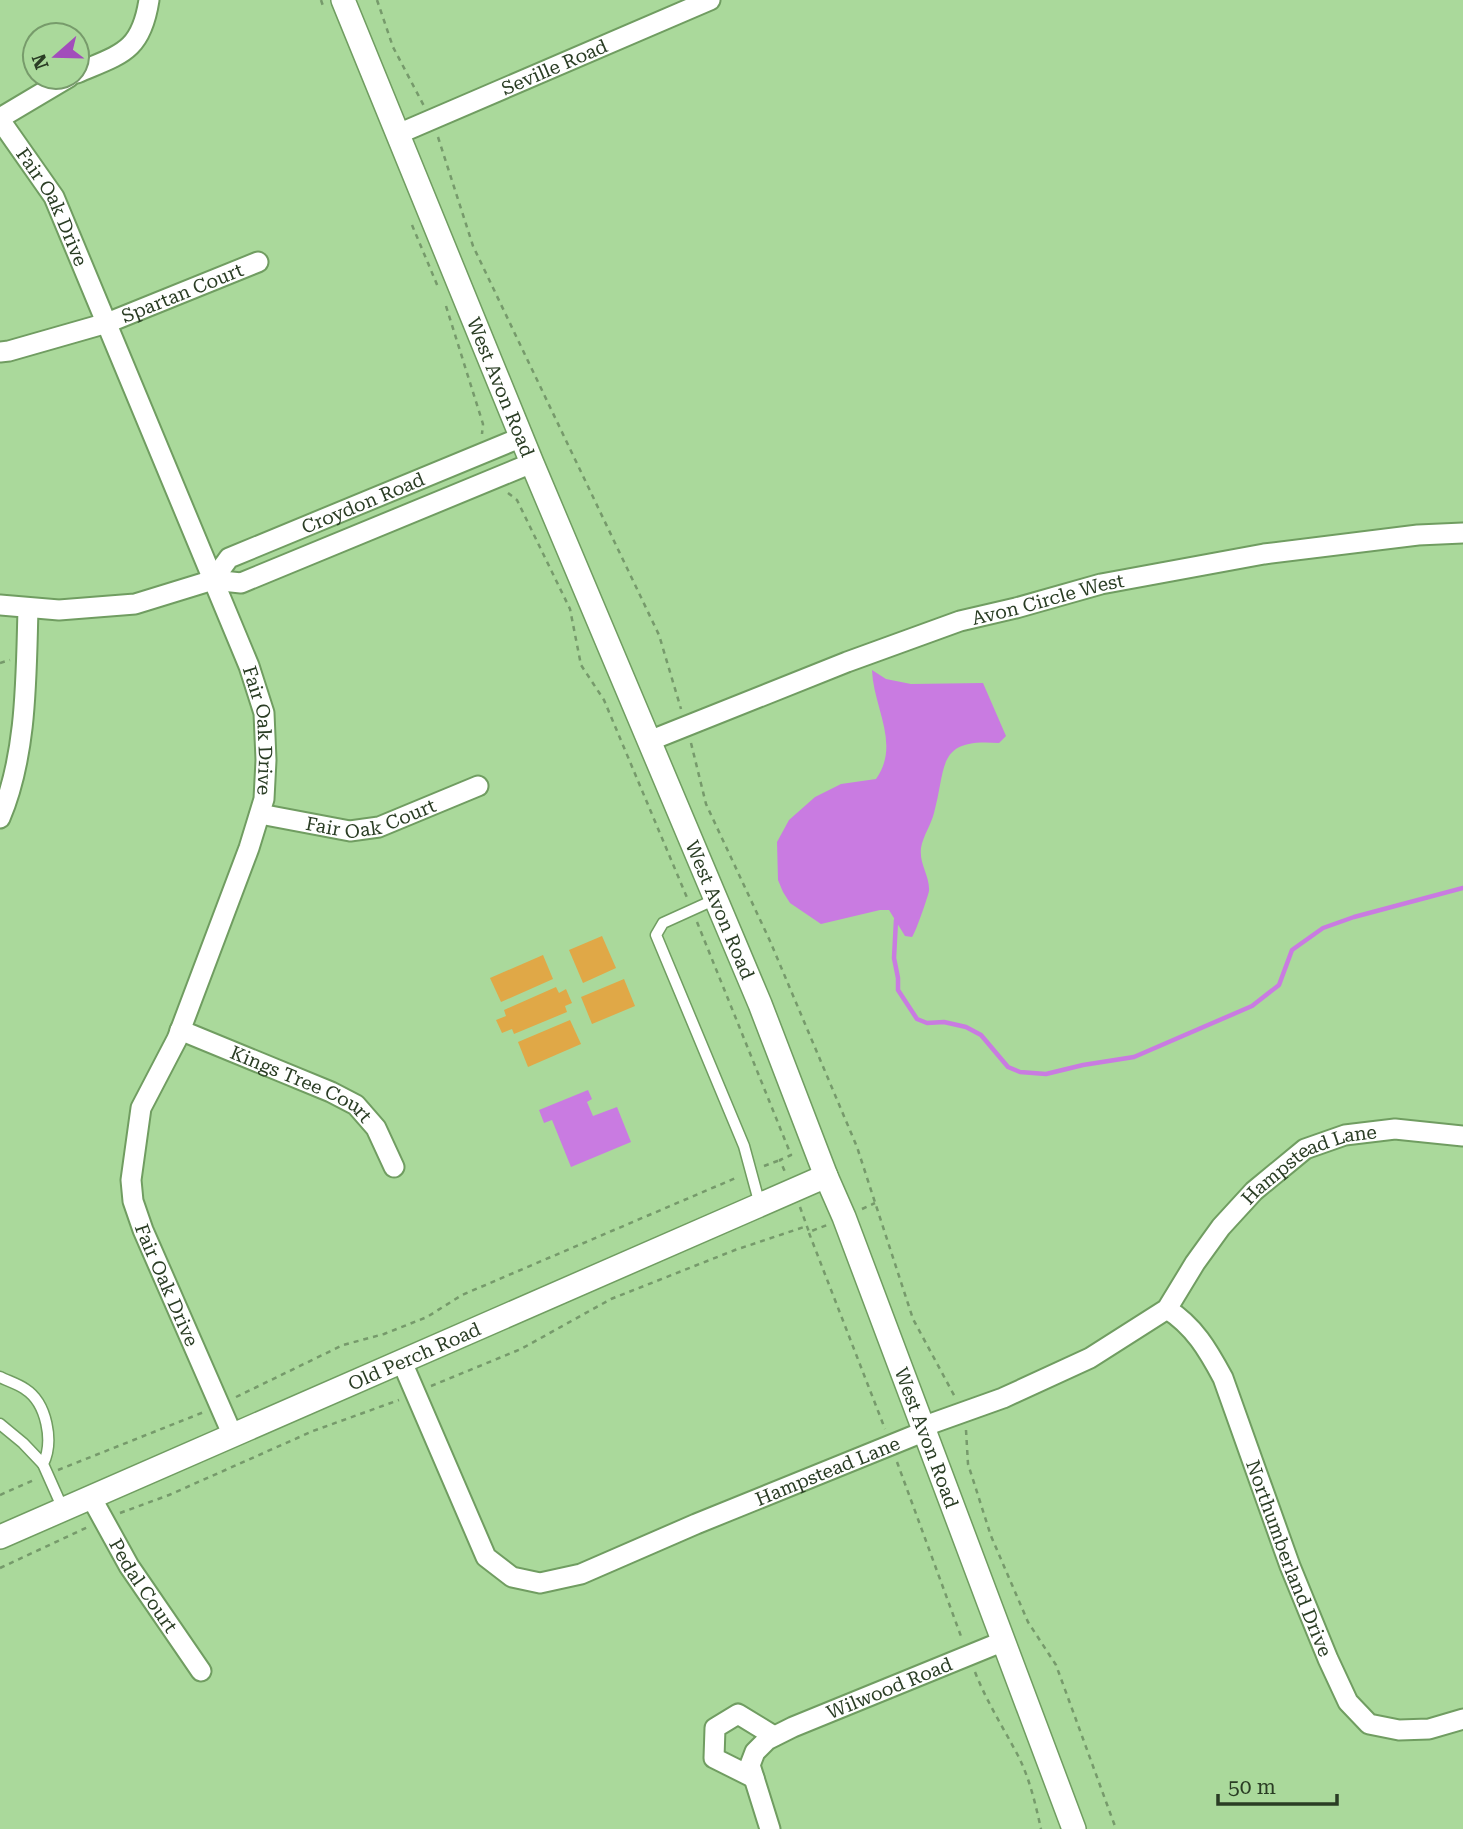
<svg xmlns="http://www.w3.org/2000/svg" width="1463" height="1829" font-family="'Roboto Serif',serif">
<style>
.green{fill:#e0a847}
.water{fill:#c97be1}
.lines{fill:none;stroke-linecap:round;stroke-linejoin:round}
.stream{stroke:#c97be1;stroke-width:4.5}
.service-casing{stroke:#709d61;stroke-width:13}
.minor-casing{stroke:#709d61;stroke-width:23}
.tertiary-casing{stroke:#709d61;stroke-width:26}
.path{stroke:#769a6b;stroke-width:2.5;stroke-dasharray:5 5;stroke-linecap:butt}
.service{stroke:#fff;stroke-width:10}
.minor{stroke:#fff;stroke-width:19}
.tertiary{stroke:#fff;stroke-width:23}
.labels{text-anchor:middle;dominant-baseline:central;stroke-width:7;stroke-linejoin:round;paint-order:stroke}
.street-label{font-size:19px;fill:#2a3d24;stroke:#aad99b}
</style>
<rect width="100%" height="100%" fill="#aad99b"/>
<g class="green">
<polygon points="602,936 616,968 583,983 569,950"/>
<polygon points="543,955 553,979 501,1002 490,978"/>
<polygon points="624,979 635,1006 592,1024 581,997"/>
<polygon points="556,987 559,993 566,989 572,1003 565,1006 567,1012 514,1034 512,1029 502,1033 496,1020 506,1016 504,1010"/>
<polygon points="570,1020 581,1044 528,1067 518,1042"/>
</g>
<g class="water">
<path d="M872,670L886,679L911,684L983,683L1006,736L999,743C936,738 947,765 934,813C931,825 923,836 921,848C919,864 930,876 929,891C928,896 916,932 912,937L905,936L889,910H880L821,924L790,903L783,892L778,880L777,842L789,820L815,797L841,784L876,779C901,744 873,707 872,670Z"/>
<polygon points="588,1090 592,1099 587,1102 593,1116 617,1107 631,1142 571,1167 552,1120 544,1123 539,1110"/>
</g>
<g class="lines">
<polyline class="stream" points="896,920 894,958 898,978 898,990 917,1019 927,1023 944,1022 966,1027 981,1035 1008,1067 1020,1072 1046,1074 1083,1065 1134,1057 1252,1006 1279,985 1292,950 1323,928 1354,917 1463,888"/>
<g class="service-casing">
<g id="service">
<polyline points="716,899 663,923 656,935 744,1146 760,1205"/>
<path d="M0,1377C8,1381 18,1384 25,1389C47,1403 54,1442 43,1464L63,1509"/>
<polyline points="0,1424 23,1443 43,1464"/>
</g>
</g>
<g class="minor-casing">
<g id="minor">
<path d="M77,73C121,54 141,52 149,0"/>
<polyline points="0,118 69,77"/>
<path id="s1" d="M0,120L54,197L249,666L264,713L266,760L264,799L249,848L177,1039L141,1108L131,1180L133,1201L143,1230L233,1436"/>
<path id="s2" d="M398,134L710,0"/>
<path id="s3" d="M0,352L9,351L107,323L258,262"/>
<path id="s4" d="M213,580L229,558L522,437"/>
<polyline points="0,605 59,610 135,604 213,580 241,583 532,463"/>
<path id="s5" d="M649,741L847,662L960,621L1016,608L1101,584L1264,554L1418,535L1463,533"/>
<path id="s6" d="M260,814L350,831L379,827L478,786"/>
<path d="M0,818C27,755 26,677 28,609"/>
<path id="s7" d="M180,1030L331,1092L356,1105L376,1128L394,1167"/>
<path id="s8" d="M1167,1309C1194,1326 1208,1350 1223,1378L1290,1566L1328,1659L1348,1702L1369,1724L1399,1730L1429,1729L1463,1719"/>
<path id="s9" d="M402,1362L486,1557L512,1577L540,1583L581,1574L696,1524L918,1434L933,1423L1003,1398L1090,1358L1167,1309L1195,1263L1221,1227L1254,1191L1305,1149L1345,1135L1395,1129L1463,1136"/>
<path id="s10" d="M91,1497L129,1566L201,1671"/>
<polyline points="754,1778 714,1758 715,1728 738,1714 774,1736"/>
<path id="s11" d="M770,1829L750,1765L755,1752L767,1740L793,1727L1004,1641"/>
</g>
</g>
<g class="tertiary-casing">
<g id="tertiary">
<path id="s12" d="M343,0L532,463L760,1004L826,1176L844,1217L1074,1829"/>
<path id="s13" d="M0,1537L826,1176"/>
</g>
</g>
<g class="path">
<polyline points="321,0 324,9"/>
<polyline points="377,0 393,47 424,106"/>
<polyline points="438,137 473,246 659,635 681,709"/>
<polyline points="412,225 438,287"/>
<polyline points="446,306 483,424 482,434"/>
<polyline points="508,493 517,500 570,609 581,665 604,700 688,900"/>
<polyline points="0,663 10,660"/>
<polyline points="691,743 706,804 770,941 857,1147 913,1319 955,1397"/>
<polyline points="697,922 791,1155 780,1160 785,1172"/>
<polyline points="764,1166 780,1160"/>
<polyline points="800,1207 809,1232 827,1225"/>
<polyline points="862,1209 875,1203"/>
<polyline points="809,1233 885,1429"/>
<polyline points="431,1386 521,1349 611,1299 735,1250 807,1226"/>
<polyline points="236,1397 343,1345 384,1334 427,1317 462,1295 738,1177"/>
<polyline points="966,1430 968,1464 991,1536 1028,1622 1056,1665 1116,1829"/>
<polyline points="897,1462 962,1639"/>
<polyline points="58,1470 204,1412"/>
<polyline points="0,1495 36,1479"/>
<polyline points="120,1513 169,1495 313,1431 399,1400"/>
<polyline points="0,1568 88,1527"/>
<path d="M975,1672C986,1700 1001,1724 1015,1750C1029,1775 1035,1802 1041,1829"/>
</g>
<use href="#service" class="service"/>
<use href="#minor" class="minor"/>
<use href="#tertiary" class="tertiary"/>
</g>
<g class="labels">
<g class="street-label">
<text stroke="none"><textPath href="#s2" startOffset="170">Seville Road</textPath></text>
<text stroke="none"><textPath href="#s1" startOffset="102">Fair Oak Drive</textPath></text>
<text stroke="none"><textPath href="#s3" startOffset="192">Spartan Court</textPath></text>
<text stroke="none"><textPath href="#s12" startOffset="418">West Avon Road</textPath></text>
<text stroke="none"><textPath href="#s4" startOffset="172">Croydon Road</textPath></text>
<text stroke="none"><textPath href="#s5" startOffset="424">Avon Circle West</textPath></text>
<text stroke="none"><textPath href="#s1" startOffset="668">Fair Oak Drive</textPath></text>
<text stroke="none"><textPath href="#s6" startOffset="114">Fair Oak Court</textPath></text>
<text stroke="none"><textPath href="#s12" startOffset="985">West Avon Road</textPath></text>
<text stroke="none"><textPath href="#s7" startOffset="133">Kings Tree Court</textPath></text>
<text stroke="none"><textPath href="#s9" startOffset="1171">Hampstead Lane</textPath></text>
<text stroke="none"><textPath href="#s1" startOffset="1255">Fair Oak Drive</textPath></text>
<text stroke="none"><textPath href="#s13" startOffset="452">Old Perch Road</textPath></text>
<text stroke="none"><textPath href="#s12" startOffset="1552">West Avon Road</textPath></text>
<text stroke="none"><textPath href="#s9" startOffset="583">Hampstead Lane</textPath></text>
<text stroke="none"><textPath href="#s8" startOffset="282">Northumberland Drive</textPath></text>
<text stroke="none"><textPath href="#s10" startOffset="103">Pedal Court</textPath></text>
<text stroke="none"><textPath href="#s11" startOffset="231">Wilwood Road</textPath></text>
</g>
</g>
<g transform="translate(56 56) rotate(250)"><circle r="33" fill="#aad99b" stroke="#779b6b" stroke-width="2"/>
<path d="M0-5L12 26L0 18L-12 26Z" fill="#a24dbb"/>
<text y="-10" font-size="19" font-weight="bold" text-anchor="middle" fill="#2a3d24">N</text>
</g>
<path d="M1218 1794v10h119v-10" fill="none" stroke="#2a3d24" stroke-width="3.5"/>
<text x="1228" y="1794" font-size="21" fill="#2a3d24" stroke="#aad99b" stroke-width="5" paint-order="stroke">50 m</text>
</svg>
